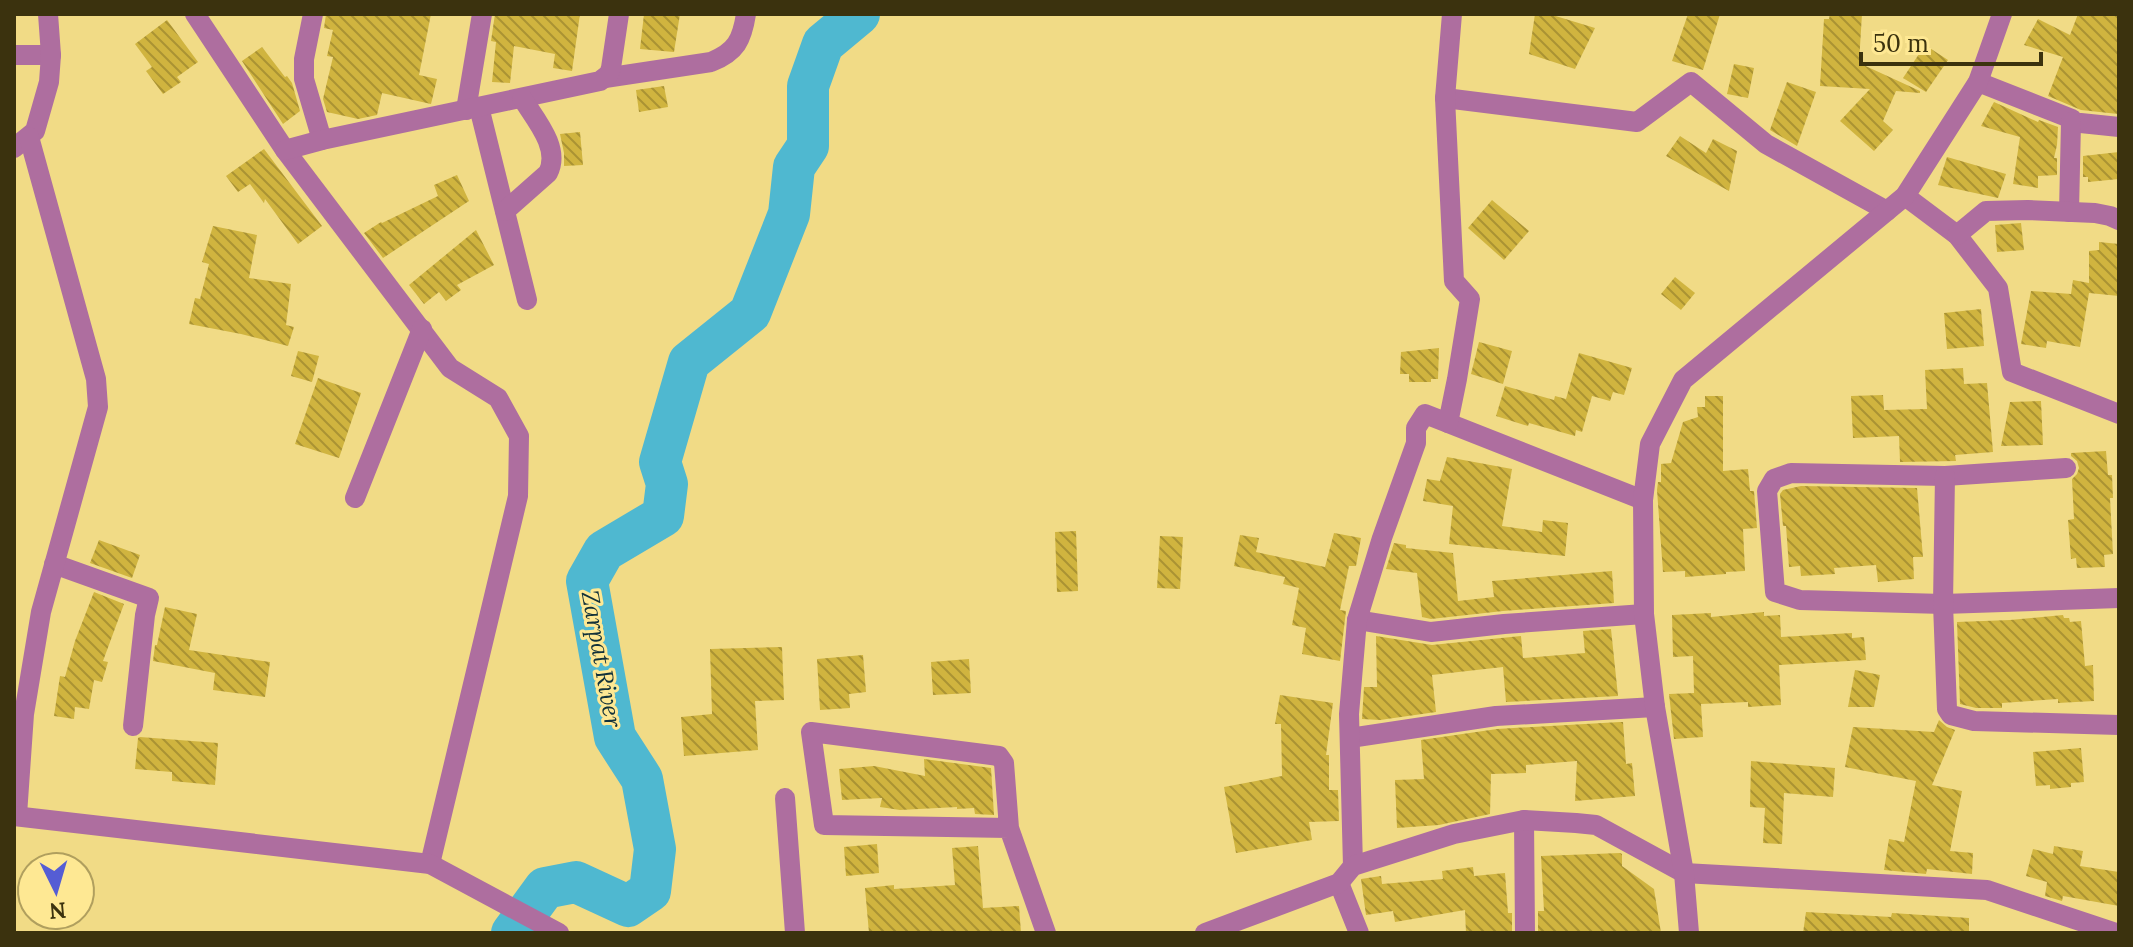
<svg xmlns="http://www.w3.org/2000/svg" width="2133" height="947" font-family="Lora,serif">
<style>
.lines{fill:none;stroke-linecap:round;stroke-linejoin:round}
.river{stroke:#4fb8d0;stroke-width:42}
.building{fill:url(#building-back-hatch)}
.minor{stroke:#ae6e9f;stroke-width:20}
.labels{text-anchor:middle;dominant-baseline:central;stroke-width:6;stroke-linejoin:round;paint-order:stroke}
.water-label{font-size:24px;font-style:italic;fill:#12323a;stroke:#fee893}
</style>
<defs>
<pattern id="building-back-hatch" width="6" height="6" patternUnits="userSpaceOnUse" patternTransform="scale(2)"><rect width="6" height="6" fill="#d0b43f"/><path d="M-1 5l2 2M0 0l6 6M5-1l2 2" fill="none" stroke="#aa9333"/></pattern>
</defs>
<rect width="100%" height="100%" fill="#f1db86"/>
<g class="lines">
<polyline class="river" points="512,933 545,888 576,882 628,906 650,891 655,849 642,779 615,737 587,581 604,551 663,516 667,484 660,462 689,362 750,313 789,214 794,167 808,146 808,86 823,44 859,14"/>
</g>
<g class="building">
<polygon points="326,14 431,14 419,75 437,79 431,104 382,93 377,115 358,119 327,112 323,99 333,57 327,56 333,30 324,28"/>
<polygon points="495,14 580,14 572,71 553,68 555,54 514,46 510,83 492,82 496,42 491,41"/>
<polygon points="644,14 680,14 674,52 640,49"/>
<polygon points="1535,14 1549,14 1595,28 1575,69 1529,54"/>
<polygon points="1688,14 1720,14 1703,70 1672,61"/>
<polygon points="1830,14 1862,14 1859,63 1920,91 1920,93 1896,91 1883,121 1893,130 1874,151 1840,121 1870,89 1820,86 1824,19 1829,19"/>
<polygon points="2078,14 2119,14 2118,114 2081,110 2048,96 2063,57 2024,45 2038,19 2070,35"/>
<polygon points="167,20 198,62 177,77 181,82 163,94 146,71 152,67 135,44"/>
<polygon points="1925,45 1948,60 1926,92 1903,78"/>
<polygon points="262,47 285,77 287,76 292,83 300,111 283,124 242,61"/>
<polygon points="1734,64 1754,68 1748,98 1727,94"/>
<polygon points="1787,82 1816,92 1797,146 1770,130"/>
<polygon points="664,86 668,107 639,112 636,90"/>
<polygon points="1994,102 2038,122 2039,120 2058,127 2057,145 2054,158 2057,158 2057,175 2038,176 2038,188 2013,184 2020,137 1981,126"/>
<polygon points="580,132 583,165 564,166 564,153 560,134"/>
<polygon points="1680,136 1706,153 1713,139 1737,151 1729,191 1666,156"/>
<polygon points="264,149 322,226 298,244 265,199 264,203 250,184 238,192 226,176"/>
<polygon points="2119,152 2119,179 2088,182 2088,177 2083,177 2083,156"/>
<polygon points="1947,157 2006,174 1998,198 1938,185"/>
<polygon points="457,175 469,201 383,258 364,233 381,222 382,223 438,196 434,185"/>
<polygon points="1492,200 1529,231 1504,260 1468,228"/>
<polygon points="2021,223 2024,250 1997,252 1995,225"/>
<polygon points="213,226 257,235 249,278 291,284 286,325 294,327 288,346 241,334 189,324 195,298 200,299 209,264 202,262"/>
<polygon points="476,230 494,265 457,285 461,290 446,301 439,292 424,304 409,285"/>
<polygon points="2099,242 2119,244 2119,296 2089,293 2080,347 2047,341 2046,348 2021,344 2031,291 2071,294 2073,280 2089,283 2089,251 2099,250"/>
<polygon points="1675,277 1695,293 1681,310 1661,294"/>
<polygon points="1981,309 1984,346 1947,349 1944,313"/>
<polygon points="1479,342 1512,351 1503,384 1471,374"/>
<polygon points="1439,348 1438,379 1431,379 1431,382 1409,382 1409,374 1400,374 1401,352"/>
<polygon points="298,351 319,356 312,382 291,376"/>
<polygon points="1579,353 1632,368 1624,395 1613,392 1610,401 1592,396 1582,432 1576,430 1575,436 1529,423 1528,426 1496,416 1505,386 1554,400 1555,396 1566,399"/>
<polygon points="1963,368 1964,384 1987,383 1993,452 1955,455 1956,461 1900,462 1899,436 1853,438 1851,396 1883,395 1884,410 1927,409 1925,370"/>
<polygon points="318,378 361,393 339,458 295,444"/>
<polygon points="1705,396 1723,396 1723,471 1748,469 1750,491 1754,491 1757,528 1743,529 1745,571 1726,572 1726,574 1685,577 1685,571 1663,572 1657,490 1658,482 1661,482 1661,464 1671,463 1683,422 1698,417 1697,407 1705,407"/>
<polygon points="2041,401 2043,445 2001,446 2010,402"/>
<polygon points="2106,451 2108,475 2112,475 2113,498 2110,498 2113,554 2104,555 2105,567 2077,568 2076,558 2071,559 2068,520 2074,519 2072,479 2077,474 2079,468 2077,461 2071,456 2071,453"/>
<polygon points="1447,457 1512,469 1502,526 1542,532 1543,520 1568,523 1565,556 1449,544 1453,506 1423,501 1427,479 1440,481"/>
<polygon points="1801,486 1917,488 1923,557 1913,557 1914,579 1878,582 1876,565 1834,568 1835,574 1801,576 1800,566 1789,567 1786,526 1783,526 1780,494 1783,490"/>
<polygon points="1076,531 1078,591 1057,592 1055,532"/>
<polygon points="1334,533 1361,538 1356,566 1349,566 1340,610 1346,611 1340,661 1302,654 1306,628 1292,625 1299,588 1283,584 1285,577 1234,566 1240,535 1259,538 1256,552 1325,567"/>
<polygon points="1160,536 1183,537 1180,589 1157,588"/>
<polygon points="99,540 140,555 132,578 90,563"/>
<polygon points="1394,543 1406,545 1406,548 1453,553 1458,601 1494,597 1492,581 1612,571 1614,603 1503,611 1431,619 1422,617 1417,573 1386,569"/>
<polygon points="94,592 124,604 103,661 108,662 102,682 94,680 89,709 75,707 74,719 54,716 60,676 65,677 75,641"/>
<polygon points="165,607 197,614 189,650 270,662 265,697 213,690 215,673 153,661 155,645 157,645"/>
<polygon points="1764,612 1764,616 1780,615 1781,637 1852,633 1852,638 1864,637 1866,660 1779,665 1781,705 1748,707 1748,702 1701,704 1703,737 1674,739 1669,694 1694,693 1693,656 1673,657 1672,615 1711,613 1711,617"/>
<polygon points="2063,615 2064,618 2069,618 2070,622 2081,621 2085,666 2093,665 2094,701 2058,703 2058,699 2002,703 2002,708 1976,708 1960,704 1957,622 2010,620"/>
<polygon points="1611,629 1618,696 1506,702 1503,667 1432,675 1436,712 1380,720 1362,719 1364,687 1377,687 1376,636 1432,645 1521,636 1523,658 1585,653 1583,631"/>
<polygon points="782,647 784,700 755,701 758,750 684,756 681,717 712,714 710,649"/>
<polygon points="863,655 866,692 849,694 850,708 820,710 817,659"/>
<polygon points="969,659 971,693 933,695 931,662"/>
<polygon points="1855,670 1880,675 1874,707 1848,707"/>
<polygon points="1280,695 1333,703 1326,755 1329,755 1329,790 1338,790 1339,821 1309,822 1312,840 1236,853 1224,787 1282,776 1281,724 1275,724"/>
<polygon points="1939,720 1947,727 1955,730 1932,785 1962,791 1950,851 1973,853 1972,874 1927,869 1926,874 1884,870 1889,839 1904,842 1916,781 1845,767 1853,727 1934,732"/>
<polygon points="1620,722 1623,722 1626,764 1632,763 1635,796 1575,801 1577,761 1526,765 1526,773 1491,774 1490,814 1439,825 1397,828 1395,780 1424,779 1421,740 1497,729"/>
<polygon points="140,737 218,743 215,785 172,781 172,772 135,769 138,738"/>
<polygon points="2081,748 2084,782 2071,783 2071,787 2050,789 2050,785 2036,786 2033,752"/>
<polygon points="924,759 991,768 994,815 975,814 974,808 957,809 957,807 900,810 880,807 882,798 842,800 839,769 874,766 925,776"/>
<polygon points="1751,761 1835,768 1833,797 1784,793 1782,844 1763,843 1765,808 1750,807"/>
<polygon points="877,844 879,873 846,876 844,847"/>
<polygon points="978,846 983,908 1019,906 1021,933 918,933 918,931 869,933 865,888 894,885 894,889 955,885 952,848"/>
<polygon points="2054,846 2083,851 2080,866 2119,872 2119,906 2063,896 2062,901 2045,896 2047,882 2026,876 2033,849 2053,854"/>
<polygon points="1620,853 1622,854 1622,866 1654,889 1661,933 1538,933 1538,911 1544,911 1541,856"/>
<polygon points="1473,867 1474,876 1505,873 1508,913 1512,913 1512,933 1466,933 1465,910 1395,922 1393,911 1366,915 1361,879 1381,876 1382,884 1443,879 1442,871"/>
<polygon points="1806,912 1891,917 1892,913 1969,918 1969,933 1803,933"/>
</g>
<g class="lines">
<g class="minor">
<polyline points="195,14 285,150 450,368 498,398 519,436 518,496 430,864"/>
<polyline points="313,14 304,59 304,79 322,140"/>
<polyline points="14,55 51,55"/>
<path d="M605,78L711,62C736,52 742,40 746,14"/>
<polyline points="1978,82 2072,119 2071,122 2119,127"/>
<polyline points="1445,98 1637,122 1691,82 1766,144 1887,211"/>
<polyline points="479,107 527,300"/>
<polyline points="466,110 482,14"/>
<polyline points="14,148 35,131 49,82 51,55 48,14"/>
<polyline points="285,150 322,140 600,81 609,74 611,68 619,14"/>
<polyline points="1905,196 1957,235 1998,288 2012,372 2119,414"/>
<path d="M505,211L548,173C561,148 535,119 522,98"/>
<polyline points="2069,212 2071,122"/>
<polyline points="1957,235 1986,211 2028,210 2095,213 2110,216 2119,220"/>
<polyline points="1448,423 1643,500"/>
<polyline points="2066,468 1945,476 1791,473 1774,479 1767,491 1775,592 1800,600 1943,604 2119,598"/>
<polyline points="1945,476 1943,604 1947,709 1951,715 1974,721 2119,725"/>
<polyline points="355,498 422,329"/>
<polyline points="54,564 149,598 145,615 133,726"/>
<polyline points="1357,620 1431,632 1504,624 1644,614"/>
<polyline points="1350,738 1496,716 1655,707"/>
<polyline points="785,798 795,933"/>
<polyline points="17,815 24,714 41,612 98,407 96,379 29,137"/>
<polyline points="14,816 430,864 559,933"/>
<polyline points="1524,820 1525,933"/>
<polyline points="1009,828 824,825 811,732 999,756 1004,763 1009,828 1046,933"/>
<polyline points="1353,866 1349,714 1357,620 1382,538 1416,443 1416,428 1425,414 1448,423 1457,379 1470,299 1454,281 1445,98 1452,14"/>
<polyline points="1339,883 1359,933"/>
<polyline points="1205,933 1339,883 1353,866 1454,834 1524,820 1576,823 1596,825 1684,873 1987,890 2116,933"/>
<polyline points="1689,933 1684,873 1655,707 1644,614 1643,500 1650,444 1683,380 1905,196 1978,82 2002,14"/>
</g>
</g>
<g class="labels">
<g class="water-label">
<text transform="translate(602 659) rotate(80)">Zarpat River</text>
</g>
</g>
<rect width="2133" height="947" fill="none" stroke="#3b320e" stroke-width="32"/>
<g transform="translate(56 891) rotate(175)"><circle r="38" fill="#fee893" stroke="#b09f5e" stroke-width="2"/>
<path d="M0-6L14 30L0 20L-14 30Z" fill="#555dd4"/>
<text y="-12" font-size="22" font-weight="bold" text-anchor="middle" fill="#3b320e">N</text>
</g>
<path d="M1861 52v12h180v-12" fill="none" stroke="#3b320e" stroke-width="4"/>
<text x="1873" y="52" font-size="24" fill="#3b320e" stroke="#fee893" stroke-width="6" paint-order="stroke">50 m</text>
</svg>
